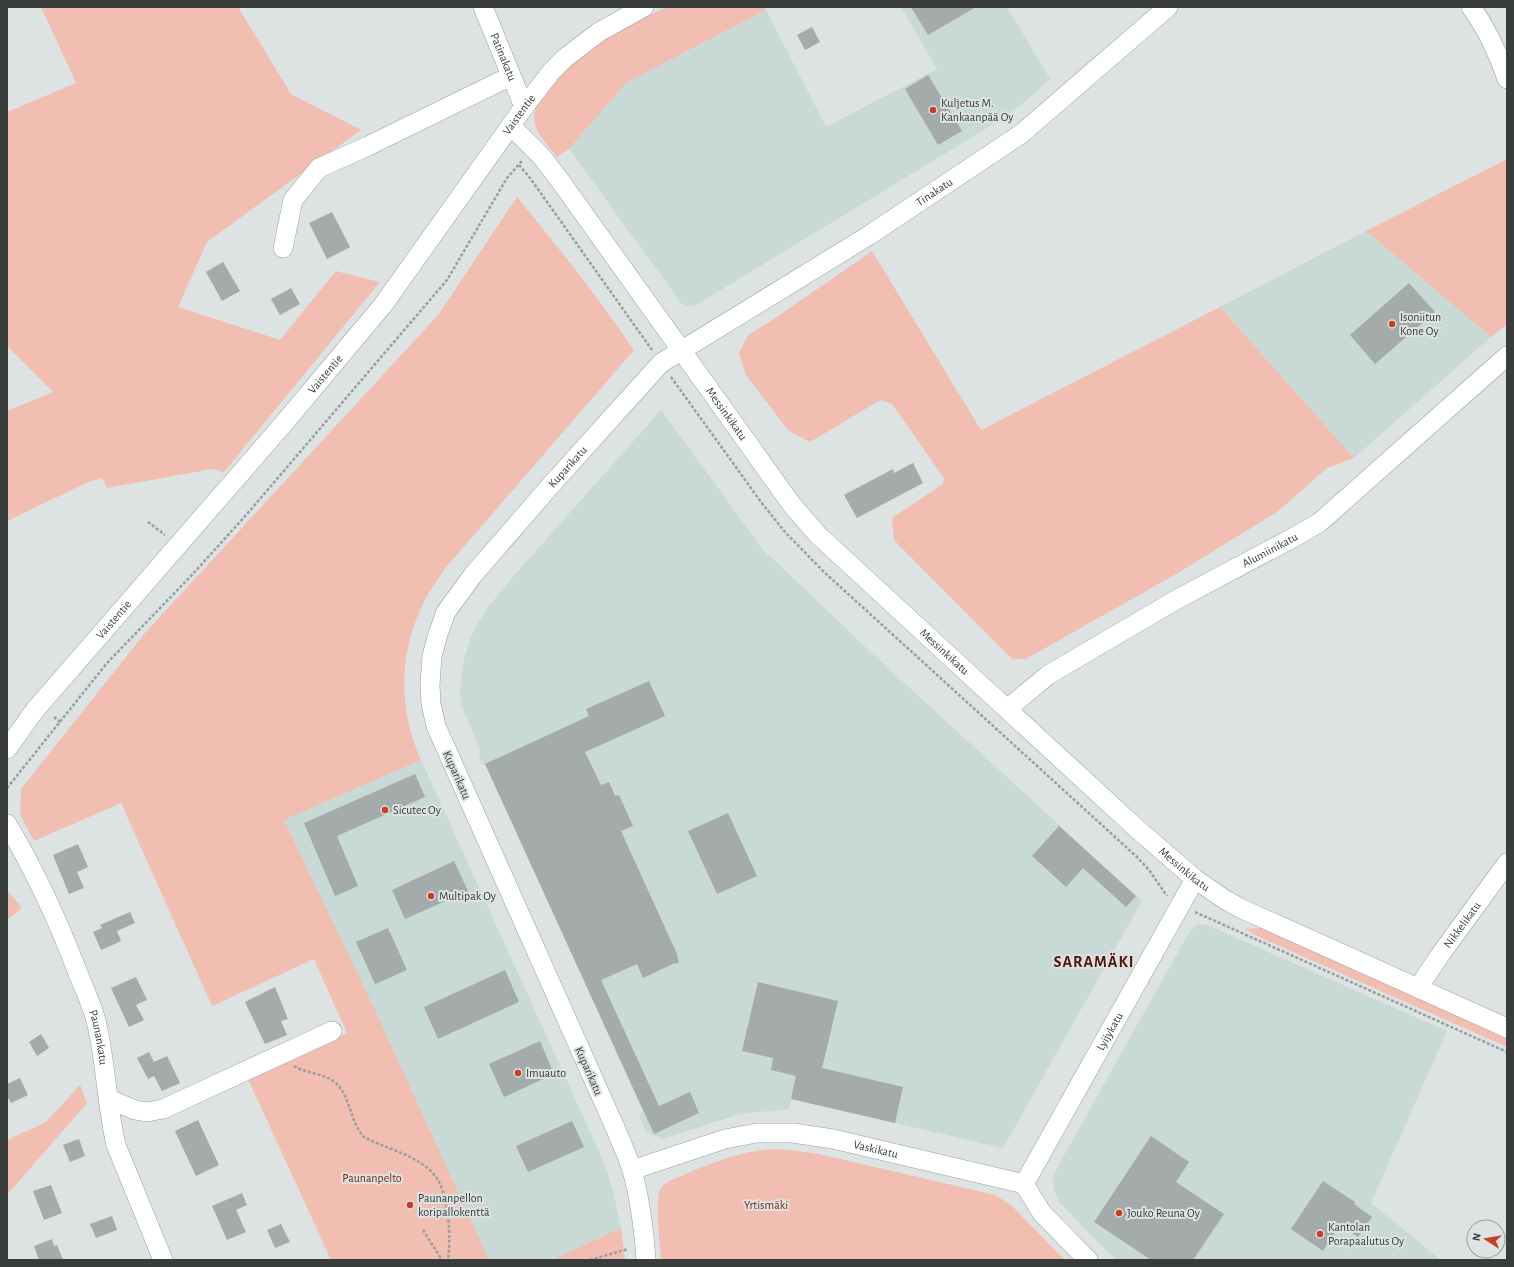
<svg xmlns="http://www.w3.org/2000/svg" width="1514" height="1267" font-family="'Alegreya Sans',sans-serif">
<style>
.built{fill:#c8d9d6}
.green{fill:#f2beb2}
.building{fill:#a4abaa}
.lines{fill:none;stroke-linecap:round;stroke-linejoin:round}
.minor-casing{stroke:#979f9d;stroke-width:20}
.path{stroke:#989e9d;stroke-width:2.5;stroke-dasharray:3 2;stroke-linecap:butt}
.minor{stroke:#fff;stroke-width:19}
.poi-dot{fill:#c83d23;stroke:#dce3e2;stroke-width:1.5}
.labels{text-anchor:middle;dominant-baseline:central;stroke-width:4;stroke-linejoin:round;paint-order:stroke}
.street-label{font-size:12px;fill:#383c3b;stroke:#dce3e2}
.poi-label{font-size:12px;fill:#383c3b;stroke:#dce3e2;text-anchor:start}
.park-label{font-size:12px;fill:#7e2210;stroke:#dce3e2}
.district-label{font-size:16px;font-weight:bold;letter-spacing:1px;fill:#551206;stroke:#dce3e2}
</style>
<rect width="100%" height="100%" fill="#dce3e2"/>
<g class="built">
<polygon points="901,7 1007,7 1050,79 1022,104 992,125 696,305 686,306 682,304 569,149 626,83 766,10 826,127 937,69"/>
<polygon points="1366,231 1491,337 1354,458 1220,307"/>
<polygon points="661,410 767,555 769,555 877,658 1142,901 1003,1148 791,1099 789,1109 740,1114 662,1139 647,1133 639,1116 643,1111 485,764 483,765 479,756 480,749 462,707 460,690 464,659 471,636 478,623 489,606 512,578"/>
<polygon points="421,760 598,1149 607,1171 614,1196 621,1228 551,1260 489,1260 284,820"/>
<polygon points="1198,924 1207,925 1447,1031 1371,1203 1441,1260 1116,1260 1060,1203 1055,1193 1053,1183 1053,1177 1058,1166 1190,931"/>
</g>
<g class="green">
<polygon points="41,7 238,7 291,94 361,130 207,242 178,307 280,340 336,271 380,282 224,472 212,469 107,488 102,478 86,483 7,521 7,411 53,392 7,346 7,112 76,83"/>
<path d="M667,7H764L766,10L626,83L569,149L557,157C548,145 533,132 534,116C536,102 545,91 554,82C566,69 579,55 594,45C617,30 642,18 667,7Z"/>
<polygon points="1507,159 1507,324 1491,337 1366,231"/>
<path d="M517,197C558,247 598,297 634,350L448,565C402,623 391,692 421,760L284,820L373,1006L489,1260H331L248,1079L347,1033L314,959L212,1006L121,803L34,841L20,814L21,789L145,633L439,314Z"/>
<polygon points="872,251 981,430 1220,307 1354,458 1327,468 1277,512 1176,574 1026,659 1012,659 894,540 892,518 943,484 944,478 892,404 880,400 810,442 788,430 746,375 739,353 748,335 768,323"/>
<polygon points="7,890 22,908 7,920"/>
<polygon points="1261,928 1507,1038 1507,1047 1257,936 1245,929"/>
<polygon points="80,1085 87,1103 7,1195 7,1140 46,1122"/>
<path d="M774,1149L789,1150L819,1154L995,1195L1012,1206L1065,1260H661C660,1246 655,1201 660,1190C664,1181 675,1179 683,1175C713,1162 741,1151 774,1149Z"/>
<polygon points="621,1228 625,1260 551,1260"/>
</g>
<g class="building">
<polygon points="911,7 976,7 928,35"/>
<polygon points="812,27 820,42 805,50 797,35"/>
<polygon points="928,75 962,131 938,145 905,89"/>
<polygon points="332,212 350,247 327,259 309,223"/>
<polygon points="223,262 240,291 222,301 206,272"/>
<polygon points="1409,283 1435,312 1375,364 1350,335"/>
<polygon points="291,288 300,304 280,315 271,299"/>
<polygon points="913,463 923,483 857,518 844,495 893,469 894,473"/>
<polygon points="649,681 665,716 585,752 601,785 609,782 615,796 619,795 633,826 621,831 677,954 679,963 673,964 643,978 637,964 601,980 659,1106 690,1092 699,1113 654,1134 485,764 589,716 586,709"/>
<polygon points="415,774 425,797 337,836 358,886 335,896 304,823"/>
<polygon points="728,813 757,876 717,894 688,831"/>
<polygon points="1059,826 1136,896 1126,907 1083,868 1066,887 1032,856"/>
<polygon points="78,844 88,867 77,872 84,888 69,894 53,855"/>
<polygon points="454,861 468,891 405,919 392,890"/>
<polygon points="130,912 135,923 117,931 121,941 101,950 93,932 102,928 100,925"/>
<polygon points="388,928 407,970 375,984 356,942"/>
<polygon points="505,970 519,1002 438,1039 424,1007"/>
<polygon points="136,977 147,1000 136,1005 144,1020 129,1027 111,988"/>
<polygon points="758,982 838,1001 822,1068 903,1087 895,1123 791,1099 796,1076 771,1070 773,1058 742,1051"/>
<polygon points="275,987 288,1019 281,1021 287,1035 265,1044 245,1002"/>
<polygon points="41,1034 49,1048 37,1056 29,1042"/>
<polygon points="540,1041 554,1074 504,1097 489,1064"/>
<polygon points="149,1052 154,1062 167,1056 180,1083 162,1091 154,1076 148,1079 137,1058"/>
<polygon points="20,1078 28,1095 11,1103 7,1096 7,1084"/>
<polygon points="198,1120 219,1165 196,1176 175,1131"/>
<polygon points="572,1121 584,1147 528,1172 516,1146"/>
<polygon points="1151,1136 1189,1162 1176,1182 1224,1214 1193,1260 1151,1260 1094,1222"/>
<polygon points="79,1139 85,1156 70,1162 63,1145"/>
<polygon points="1323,1181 1355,1202 1354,1204 1372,1217 1358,1237 1340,1225 1323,1251 1291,1229"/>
<polygon points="51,1185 62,1213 44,1220 33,1191"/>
<polygon points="242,1193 247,1205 236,1210 246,1232 227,1240 212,1206"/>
<polygon points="112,1216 117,1230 96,1238 90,1224"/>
<polygon points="281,1224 290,1242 275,1248 267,1230"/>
<polygon points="52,1239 54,1246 57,1245 63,1260 39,1260 34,1246"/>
</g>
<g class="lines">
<g class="minor-casing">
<g id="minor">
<path id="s1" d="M483,7L524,107"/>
<path d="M1471,7C1487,29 1498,53 1507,79"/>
<path id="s2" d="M511,126L542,157L561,182L792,505L818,535L1135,827L1195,879L1224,899L1240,908L1507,1028"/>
<polyline points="283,248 293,200 319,168 368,146 511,76"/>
<path id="s3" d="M1007,709L1048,675L1174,601L1298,535L1320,522L1507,356"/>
<path id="s4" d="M7,749L35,710L285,422L383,305L524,107L551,72L565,58L599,32L644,7"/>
<path id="s5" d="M7,824C34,869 57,919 76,968C83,987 93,1006 97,1025C106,1065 107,1106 116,1145L163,1260"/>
<path id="s6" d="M1418,988L1440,955L1507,863"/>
<polyline points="109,1099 135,1110 147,1112 163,1109 332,1031"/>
<path id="s7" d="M632,1170L725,1139L757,1133H793L833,1139L1024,1184L1042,1213L1088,1260"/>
<path id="s8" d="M1024,1184L1195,879"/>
<path id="s9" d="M646,1260C644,1230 640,1199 632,1170C628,1157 622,1145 617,1132L436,726L431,704L430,685L432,656L438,634L446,612L473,575L551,485L661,363L868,236L1021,134L1168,7"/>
</g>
</g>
<g class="path">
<polyline points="519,165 530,178 652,350"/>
<polyline points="671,377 761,502 785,532 824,572 1137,857 1149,870 1167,896"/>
<polyline points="148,522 165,535"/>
<polyline points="54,717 60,722"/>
<polyline points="7,788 107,663 190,577 247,514 447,280 507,178 522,161"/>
<polyline points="1195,912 1507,1052"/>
<path d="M294,1066C307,1074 325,1073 337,1084C351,1099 350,1122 364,1137C382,1147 405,1152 422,1164C429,1168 435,1175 439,1182C449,1201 451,1239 448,1260"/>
<polyline points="423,1230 442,1260"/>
<polyline points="590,1260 628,1249"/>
</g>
<use href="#minor" class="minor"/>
</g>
<g class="poi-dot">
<circle cx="933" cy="110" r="4"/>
<circle cx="1392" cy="324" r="4"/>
<circle cx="385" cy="810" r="4"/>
<circle cx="431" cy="896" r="4"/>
<circle cx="518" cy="1073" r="4"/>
<circle cx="410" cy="1205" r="4"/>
<circle cx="1119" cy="1213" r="4"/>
<circle cx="1320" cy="1234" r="4"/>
</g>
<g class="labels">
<g class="street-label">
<text stroke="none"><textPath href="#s1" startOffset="54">Patinakatu</textPath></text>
<text stroke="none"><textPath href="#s4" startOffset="816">Vaistentie</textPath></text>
<text stroke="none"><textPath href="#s9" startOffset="1345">Tinakatu</textPath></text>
<text stroke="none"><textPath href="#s4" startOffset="492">Vaistentie</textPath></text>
<text stroke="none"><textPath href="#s2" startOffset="360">Messinkikatu</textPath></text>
<text stroke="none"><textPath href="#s9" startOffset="883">Kuparikatu</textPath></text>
<text stroke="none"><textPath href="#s3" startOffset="308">Alumiinikatu</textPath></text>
<text stroke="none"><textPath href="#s4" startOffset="168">Vaistentie</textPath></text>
<text stroke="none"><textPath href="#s2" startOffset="684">Messinkikatu</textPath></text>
<text transform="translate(457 775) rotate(66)">Kuparikatu</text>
<text stroke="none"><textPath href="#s2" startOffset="1008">Messinkikatu</textPath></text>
<text stroke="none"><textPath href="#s6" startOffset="77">Nikkelikatu</textPath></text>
<text stroke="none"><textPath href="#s8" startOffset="175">Lyijykatu</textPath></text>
<text stroke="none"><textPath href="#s5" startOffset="233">Paunankatu</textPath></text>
<text transform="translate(589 1071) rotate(66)">Kuparikatu</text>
<text stroke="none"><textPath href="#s7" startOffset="251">Vaskikatu</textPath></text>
</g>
<g class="poi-label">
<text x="941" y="103">Kuljetus M.<tspan x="941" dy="14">Kankaanpää Oy</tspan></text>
<text x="1400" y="317">Isoniitun<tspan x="1400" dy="14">Kone Oy</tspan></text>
<text x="393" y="810">Sicutec Oy</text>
<text x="439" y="896">Multipak Oy</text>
<text x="526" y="1073">Imuauto</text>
<text x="418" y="1198">Paunanpellon<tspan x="418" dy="14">koripallokenttä</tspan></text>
<text x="1127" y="1213">Jouko Reuna Oy</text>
<text x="1328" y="1227">Kantolan<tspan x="1328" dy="14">Porapaalutus Oy</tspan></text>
</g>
<g class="park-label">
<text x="372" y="1178">Paunanpelto</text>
<text x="766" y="1205">Yrtismäki</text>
</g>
<g class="district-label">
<text x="1094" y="962">SARAMÄKI</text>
</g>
</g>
<rect width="1514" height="1267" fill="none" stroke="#383c3b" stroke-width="16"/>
<g transform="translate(1486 1239) rotate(282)"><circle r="19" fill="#dce3e2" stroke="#9aa09f"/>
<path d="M0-3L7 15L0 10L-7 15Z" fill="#c83d23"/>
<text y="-6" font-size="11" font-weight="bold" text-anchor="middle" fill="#383c3b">N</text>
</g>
</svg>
